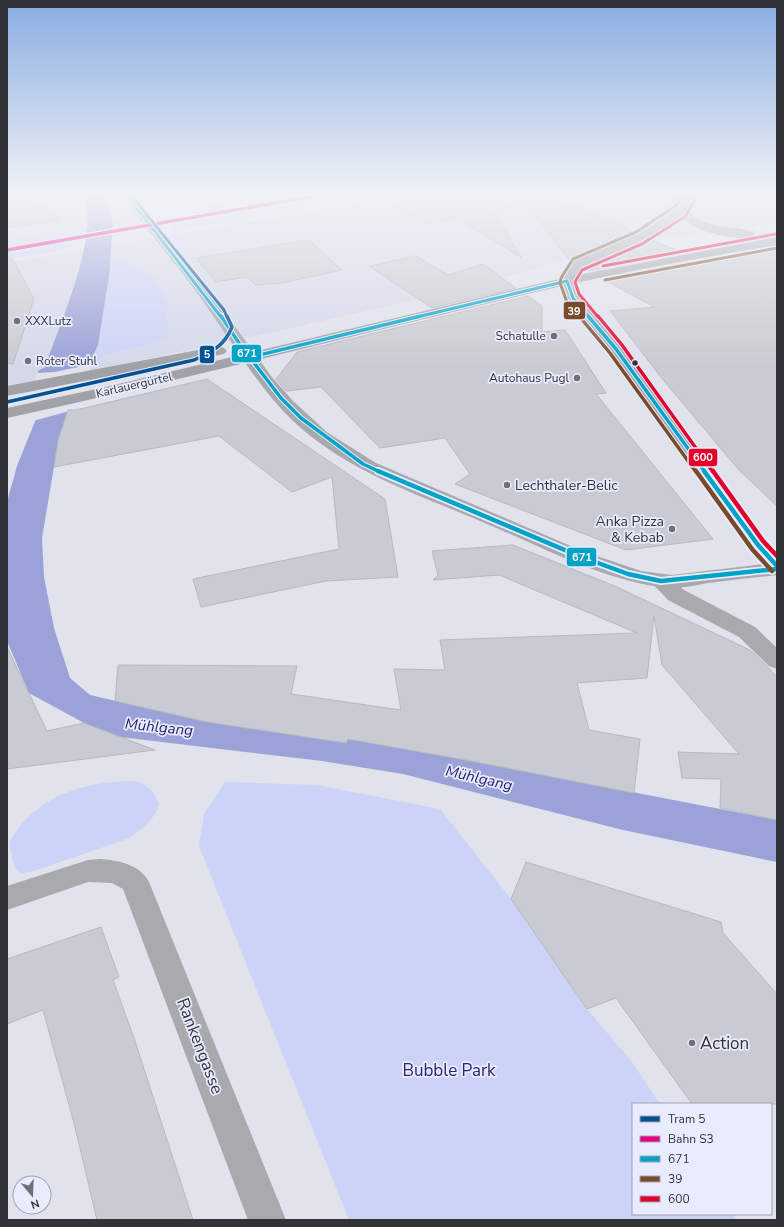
<svg xmlns="http://www.w3.org/2000/svg" width="784" height="1227" font-family="'Nunito Sans',sans-serif">
<style>
.built{fill:#d5d8e9}
.green{fill:#cdd3f6}
.water{fill:#9ba2d7}
.pier{fill:#e0e2ec}
.building{fill:#c9cbd2;stroke:#b7b9c1}
.lines{fill:none;stroke-linecap:round;stroke-linejoin:round}
.street{fill:#a9aaae;fill-rule:evenodd}
.secondary{fill:#a8a9af;fill-rule:evenodd}
.primary{fill:#a1a2a8;fill-rule:evenodd}
.bus-1-far2-casing{stroke:#e9ecfe;stroke-width:5}
.bus-1-far1-casing{stroke:#e9ecfe;stroke-width:5.5}
.bus-1-casing{stroke:#e9ecfe;stroke-width:8}
.bus-2-far2-casing{stroke:#e9ecfe;stroke-width:5}
.bus-2-far1-casing{stroke:#e9ecfe;stroke-width:5.5}
.bus-2-casing{stroke:#e9ecfe;stroke-width:8}
.bus-3-far2-casing{stroke:#e9ecfe;stroke-width:5}
.bus-3-far1-casing{stroke:#e9ecfe;stroke-width:5.5}
.bus-3-casing{stroke:#e9ecfe;stroke-width:8}
.bus-1-far2{stroke:#02a3c7;stroke-width:3}
.bus-1-far1{stroke:#02a3c7;stroke-width:3.5}
.bus-1{stroke:#02a3c7;stroke-width:4.5}
.bus-2-far2{stroke:#7a4b2a;stroke-width:3}
.bus-2-far1{stroke:#7a4b2a;stroke-width:3.5}
.bus-2{stroke:#7a4b2a;stroke-width:4.5}
.bus-3-far2{stroke:#e4002b;stroke-width:3}
.bus-3-far1{stroke:#e4002b;stroke-width:3.5}
.bus-3{stroke:#e4002b;stroke-width:4.5}
.rail-1-casing{stroke:#e9ecfe;stroke-width:5.5}
.rail-1{stroke:#e6007e;stroke-width:3.5}
.tram-1-far1-casing{stroke:#e9ecfe;stroke-width:5}
.tram-1-casing{stroke:#e9ecfe;stroke-width:5.5}
.tram-1-far1{stroke:#025191;stroke-width:3}
.tram-1{stroke:#025191;stroke-width:3.5}
.poi-dot{fill:#6f7078;stroke:#e9ecfe;stroke-width:1.5}
.bus-dot{fill:#323339;stroke:#e9ecfe;stroke-width:1.5}
.labels{text-anchor:middle;dominant-baseline:central;stroke-width:3.5;stroke-linejoin:round;paint-order:stroke}
.far-poi-label{font-size:12px;fill:#323339;stroke:#e9ecfe;text-anchor:start}
.far-street-label{font-size:12px;fill:#323339;stroke:#e9ecfe}
.poi-label{font-size:14px;fill:#323339;stroke:#e9ecfe;text-anchor:start}
.water-label{font-size:15px;font-style:italic;fill:#231b70;stroke:#e9ecfe}
.near-poi-label{font-size:17px;fill:#323339;stroke:#e9ecfe;text-anchor:start}
.near-street-label{font-size:17px;fill:#323339;stroke:#e9ecfe}
.near-park-label{font-size:17px;fill:#2a2479;stroke:#e9ecfe}
.line-badge{stroke:#e9ecfe;stroke-width:1.5}
.badge-label{font-size:11px;text-anchor:middle;font-weight:bold;fill:#fff}
</style>
<rect width="100%" height="100%" fill="#e0e2ec"/>
<g class="built">
<polygon points="7,194 126,194 150,220 73,235 305,194 343,194 72,241 7,254"/>
<polygon points="411,194 777,194 777,223 625,243 470,287 283,330 7,388 7,263"/>
</g>
<g class="green">
<polygon points="254,194 305,194 190,214 223,201"/>
<polygon points="343,194 387,194 174,231 169,226"/>
<polygon points="60,232 71,232 71,234 7,245 7,240"/>
<polygon points="61,244 74,244 62,250 7,260 7,254"/>
<path d="M121,259L151,275L168,302C165,309 168,328 168,337C149,346 128,348 107,354C100,356 100,362 89,365L98,345L111,261Z"/>
<path d="M135,781C147,785 155,791 159,804C155,820 140,831 127,839L31,872L22,873L17,871L13,862L9,842C35,796 84,781 135,781Z"/>
<polygon points="225,782 317,785 440,809 511,899 587,1009 632,1062 660,1104 633,1104 633,1214 733,1214 737,1220 349,1220 199,846 204,814"/>
</g>
<path class="water" d="M83,194H101L107,204L113,223L109,276L98,345L68,411L59,437L42,538L44,577L54,628L70,678L90,695L209,722L348,739L466,760L777,820V862L623,830L403,774L322,761L120,737L84,723L29,693L7,641V502L17,466L36,419L38,371L45,367C58,328 102,231 83,194Z"/>
<g class="pier">
<polygon points="115,228 115,234 84,239 85,233"/>
<polygon points="92,364 70,411 33,421 36,373 55,372"/>
</g>
<g class="building">
<polygon points="7,194 29,194 61,220 7,228"/>
<polygon points="416,194 513,194 514,207 493,211 522,258 456,218 425,224 390,203 421,197"/>
<polygon points="518,194 544,194 628,228 624,229 635,234 570,261"/>
<polygon points="649,239 684,253 589,271 583,268"/>
<polygon points="309,240 342,270 282,283 255,285 247,277 216,282 196,258"/>
<polygon points="7,248 34,299 13,364 7,363"/>
<polygon points="777,248 777,506 739,470 664,381 610,311 654,307 603,279 701,260 705,262"/>
<polygon points="416,256 448,275 483,264 516,288 432,308 369,266"/>
<polygon points="528,296 542,306 542,332 565,330 606,393 596,394 713,539 626,550 455,484 470,474 445,438 380,448 321,387 286,391 276,379 297,352"/>
<polygon points="207,379 385,499 398,577 326,581 201,607 193,579 339,549 332,477 292,492 219,436 54,467 58,441 68,410 76,410"/>
<polygon points="513,545 617,587 750,650 764,663 777,677 777,820 720,808 721,779 682,778 678,752 739,754 662,665 654,616 647,678 577,683 589,730 640,739 634,793 466,760 348,739 346,743 207,722 115,701 118,665 297,666 291,694 401,710 394,669 445,670 440,640 637,633 499,575 433,580 438,575 432,551"/>
<polygon points="7,647 47,731 84,723 155,750 7,769"/>
<polygon points="526,862 721,922 723,933 777,994 777,1104 692,1104 616,998 587,1009 511,899"/>
<polygon points="101,927 119,977 113,980 134,1038 193,1220 97,1220 74,1123 43,1010 7,1024 7,959"/>
</g>
<g class="lines">
<g class="street">
<polygon points="661,575 668,577 684,590 755,627 777,648 777,669 769,666 739,637 668,600 650,581 654,577"/>
<path d="M100,859C118,860 141,865 149,882L286,1220H248L123,889L112,883L88,882L7,910V886L88,860Z"/>
</g>
<path class="secondary" d="M120,194H132L154,222L152,224L157,225L213,296L271,376L293,401L328,433L376,463L585,552L641,571L672,575L764,564L751,549L611,352L568,301L560,281L572,261L635,235L677,208L684,194H696L688,210C706,230 730,225 753,231L755,234L753,237C734,241 694,232 681,216L643,241L582,267L574,281L580,297L621,346L765,541L777,554V575C754,578 731,580 708,583C692,586 675,590 659,587C600,578 548,550 494,527C424,496 349,474 292,420C260,389 237,350 211,313C192,284 170,258 149,231L147,228L148,226L144,225Z"/>
<g class="primary">
<path d="M777,237V245C707,257 636,269 567,285C380,328 195,378 7,418V408L106,387L567,277Z"/>
<polygon points="219,346 224,348 227,351 224,354 7,396 7,386"/>
</g>
<g class="bus-1-far2-casing">
<g id="bus-1-far2">
<polyline points="126,194 221,317"/>
<polyline points="567,281 573,298 589,317"/>
<polyline points="417,317 567,281"/>
</g>
</g>
<g class="bus-1-far1-casing">
<g id="bus-1-far1">
<polyline points="221,316 241,346 281,398 301,418 363,464 380,472"/>
<polyline points="588,316 616,349 705,472"/>
<polyline points="251,357 421,316"/>
</g>
</g>
<g class="bus-1-casing">
<g id="bus-1">
<polyline points="378,471 579,556 628,574 661,581 777,569"/>
<polyline points="704,471 758,545 777,566"/>
</g>
</g>
<g class="bus-2-far2-casing">
<g id="bus-2-far2">
<polyline points="605,280 777,248"/>
<polyline points="580,317 567,302 560,283 561,278 573,259 636,232 677,205 682,194"/>
</g>
</g>
<g class="bus-2-far1-casing">
<polyline id="bus-2-far1" points="579,316 610,353 696,472"/>
</g>
<g class="bus-2-casing">
<polyline id="bus-2" points="696,471 752,549 772,571"/>
</g>
<g class="bus-3-far2-casing">
<g id="bus-3-far2">
<polyline points="603,266 776,234"/>
<polyline points="598,317 579,294 575,282 582,270 642,244 686,216 696,197"/>
</g>
</g>
<g class="bus-3-far1-casing">
<polyline id="bus-3-far1" points="598,316 622,345 713,472"/>
</g>
<g class="bus-3-casing">
<polyline id="bus-3" points="713,471 763,541 777,556"/>
</g>
<use href="#bus-1-far2" class="bus-1-far2"/>
<use href="#bus-1-far1" class="bus-1-far1"/>
<use href="#bus-1" class="bus-1"/>
<use href="#bus-2-far2" class="bus-2-far2"/>
<use href="#bus-2-far1" class="bus-2-far1"/>
<use href="#bus-2" class="bus-2"/>
<use href="#bus-3-far2" class="bus-3-far2"/>
<use href="#bus-3-far1" class="bus-3-far1"/>
<use href="#bus-3" class="bus-3"/>
<g class="rail-1-casing">
<polyline id="rail-1" points="7,250 326,194"/>
</g>
<use href="#rail-1" class="rail-1"/>
<g class="tram-1-far1-casing">
<polyline id="tram-1-far1" points="130,194 224,310 227,317"/>
</g>
<g class="tram-1-casing">
<path id="tram-1" d="M7,402L194,360C211,353 225,345 232,327L227,316"/>
</g>
<use href="#tram-1-far1" class="tram-1-far1"/>
<use href="#tram-1" class="tram-1"/>
</g>
<linearGradient id="sky" x2="0" y2="1"><stop stop-color="#89ade1"/><stop offset="0.53" stop-color="#f1f2f6"/><stop offset="1" stop-color="#f1f2f6" stop-opacity="0"/></linearGradient>
<rect width="784" height="366" fill="url(#sky)"/>
<g class="poi-dot">
<circle cx="17" cy="321" r="4"/>
<circle cx="554" cy="336" r="4"/>
<circle cx="28" cy="361" r="4"/>
<circle cx="577" cy="378" r="4"/>
<circle cx="507" cy="485" r="4"/>
<circle cx="672" cy="529" r="4"/>
<circle cx="692" cy="1043" r="4"/>
</g>
<circle class="bus-dot" cx="635" cy="363" r="3.5"/>
<g class="labels">
<g class="far-poi-label">
<text x="25" y="321">XXXLutz</text>
<text x="546" y="336" text-anchor="end">Schatulle</text>
<text x="36" y="361">Roter Stuhl</text>
<text x="569" y="378" text-anchor="end">Autohaus Pugl</text>
</g>
<g class="far-street-label">
<text transform="translate(134 385) rotate(-13)">Karlauergürtel</text>
</g>
<g class="poi-label">
<text x="515" y="485">Lechthaler-Belic</text>
<text x="664" y="521" text-anchor="end">Anka Pizza<tspan x="664" dy="16">&amp; Kebab</tspan></text>
</g>
<g class="water-label">
<text transform="translate(159 727) rotate(6)">Mühlgang</text>
<text transform="translate(479 778) rotate(13)">Mühlgang</text>
</g>
<g class="near-poi-label">
<text x="700" y="1043">Action</text>
</g>
<g class="near-street-label">
<text transform="translate(200 1046) rotate(69)">Rankengasse</text>
</g>
<g class="near-park-label">
<text x="449" y="1070">Bubble Park</text>
</g>
</g>
<g class="line-badge">
<rect x="563" y="301" width="23" height="19" rx="4" fill="#7a4b2a"/>
<rect x="231" y="344" width="31" height="19" rx="4" fill="#02a3c7"/>
<rect x="199" y="345" width="16" height="19" rx="4" fill="#025191"/>
<rect x="688" y="448" width="30" height="19" rx="4" fill="#e4002b"/>
<rect x="566" y="547" width="31" height="20" rx="4" fill="#02a3c7"/>
</g>
<g class="badge-label">
<text x="574" y="315">39</text>
<text x="247" y="357">671</text>
<text x="207" y="358">5</text>
<text x="703" y="461">600</text>
<text x="582" y="561">671</text>
</g>
<rect width="784" height="1227" fill="none" stroke="#323339" stroke-width="16"/>
<rect x="632" y="1103" width="140" height="112" fill="#e9ecfe" stroke="#a0a2af"/>
<rect x="640" y="1116" width="20" height="6" fill="#025191" stroke="#a0a2af"/>
<text x="668" y="1123" font-size="12" fill="#323339">Tram 5</text>
<rect x="640" y="1136" width="20" height="6" fill="#e6007e" stroke="#a0a2af"/>
<text x="668" y="1143" font-size="12" fill="#323339">Bahn S3</text>
<rect x="640" y="1156" width="20" height="6" fill="#02a3c7" stroke="#a0a2af"/>
<text x="668" y="1163" font-size="12" fill="#323339">671</text>
<rect x="640" y="1176" width="20" height="6" fill="#7a4b2a" stroke="#a0a2af"/>
<text x="668" y="1183" font-size="12" fill="#323339">39</text>
<rect x="640" y="1196" width="20" height="6" fill="#e4002b" stroke="#a0a2af"/>
<text x="668" y="1203" font-size="12" fill="#323339">600</text>
<g transform="translate(32 1195) rotate(161)"><circle r="19" fill="#e9ecfe" stroke="#a0a2af"/>
<path d="M0-3L7 15L0 10L-7 15Z" fill="#6f7078"/>
<text y="-6" font-size="11" font-weight="bold" text-anchor="middle" fill="#323339">N</text>
</g>
</svg>
